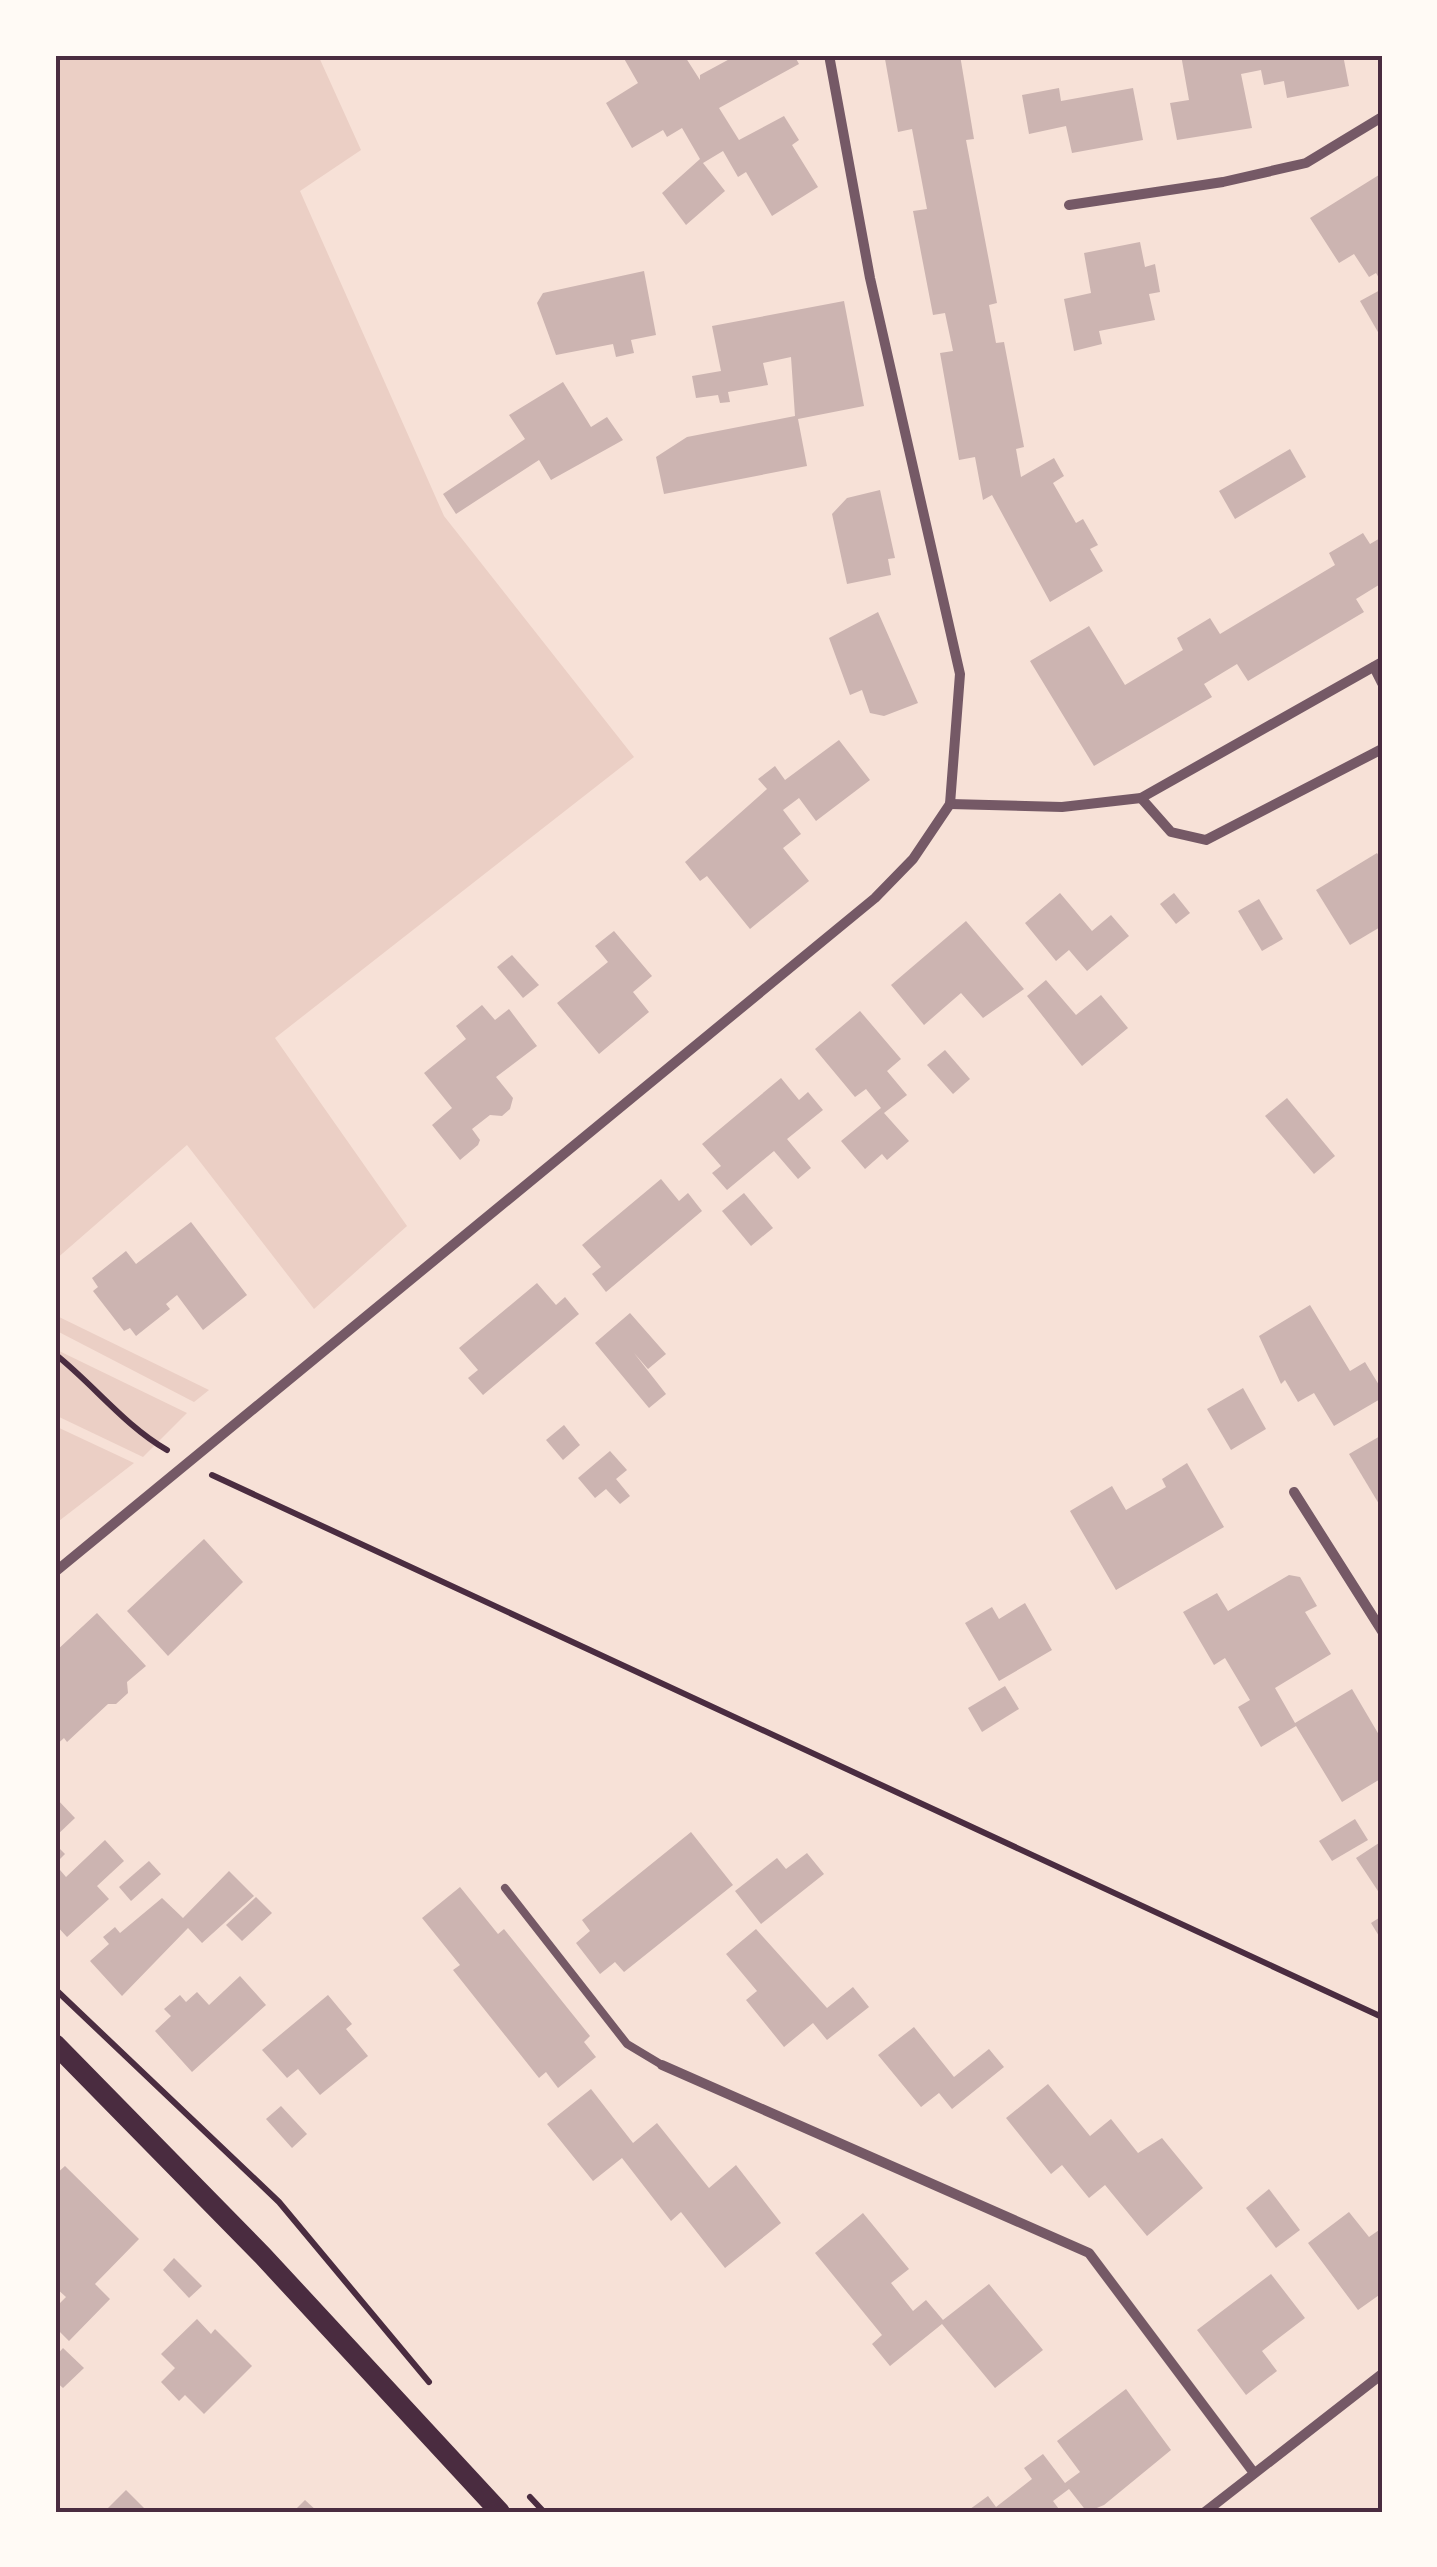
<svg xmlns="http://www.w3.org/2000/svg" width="1437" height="2567" font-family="'Archivo Narrow',sans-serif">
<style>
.green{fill:#ebcfc5}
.building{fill:#ccb4b1}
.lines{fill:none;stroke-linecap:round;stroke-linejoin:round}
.path{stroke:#4a2c40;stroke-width:6}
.service{stroke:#755966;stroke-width:8}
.minor{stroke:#755966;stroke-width:10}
.secondary{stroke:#4a2c40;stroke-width:20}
.neatline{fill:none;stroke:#4a2c40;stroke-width:4}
</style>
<rect width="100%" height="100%" fill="#f7e1d7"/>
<g class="green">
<polygon points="55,55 318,55 361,150 300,191 444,516 634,757 275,1038 407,1226 314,1309 187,1145 55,1260"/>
<polygon points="55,1315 209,1390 194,1402 55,1330"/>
<polygon points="55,1349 187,1413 143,1457 55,1415"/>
<polygon points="55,1426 134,1463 55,1524"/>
</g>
<g class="building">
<polygon points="622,55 684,55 700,80 700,75 737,55 794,55 799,64 719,108 739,140 784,116 799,140 792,145 818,187 772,216 746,172 738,177 723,151 703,163 725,191 686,225 662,193 700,159 682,128 667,137 663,130 632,148 606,103 638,83"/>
<polygon points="898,55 960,55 974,139 966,140 997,303 989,305 996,343 1004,342 1024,447 1016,449 1021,477 1054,458 1064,476 1053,483 1076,523 1083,519 1098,545 1090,549 1103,571 1050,602 992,495 983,500 975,457 959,460 940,353 953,351 945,313 933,315 913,211 927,209 912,129 898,132 885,59"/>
<polygon points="1181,55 1343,55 1349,86 1287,98 1284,81 1264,85 1261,70 1241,74 1252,128 1177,140 1170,103 1189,100"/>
<polygon points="1059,88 1061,101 1133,88 1143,140 1072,153 1066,126 1029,134 1022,95"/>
<polygon points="1382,173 1382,283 1376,273 1369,277 1354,254 1339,263 1310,218"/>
<polygon points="1140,242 1145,267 1155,264 1160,292 1149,294 1155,320 1099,331 1102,344 1074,351 1064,299 1091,293 1084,253"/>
<polygon points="644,271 656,335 631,340 634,353 616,357 613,344 556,355 537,303 543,293"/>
<polygon points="1382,289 1382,339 1360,301"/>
<polygon points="844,301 864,406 798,419 807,466 664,494 656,457 687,437 795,416 791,357 763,363 768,385 728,392 730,402 720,403 718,395 696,398 692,376 721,371 712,326"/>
<polygon points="563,382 591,427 607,417 623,440 551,480 539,460 456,514 443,494 525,439 509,415"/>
<polygon points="1290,449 1306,477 1235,519 1219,491"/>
<polygon points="880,490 895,558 888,559 891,575 847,584 832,514 847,498"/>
<polygon points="1363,533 1370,544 1382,537 1382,583 1356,599 1364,612 1248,681 1237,664 1204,684 1212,697 1094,766 1030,661 1089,626 1125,685 1183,650 1177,638 1210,618 1220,634 1335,565 1329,553"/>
<polygon points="878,612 918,703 884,716 870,713 862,690 850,695 829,638"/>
<polygon points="839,740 870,780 816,821 799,798 783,810 801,834 783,848 809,881 750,929 707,876 700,881 685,862 767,789 758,779 775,766 785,780"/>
<polygon points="1377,853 1382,861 1382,926 1350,945 1316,890"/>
<polygon points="1060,893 1092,931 1111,915 1129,936 1087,971 1069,950 1056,961 1025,923"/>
<polygon points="1174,893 1190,913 1176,924 1160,904"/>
<polygon points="1259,899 1283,939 1262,951 1238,911"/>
<polygon points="966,921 1024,989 983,1018 961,993 924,1025 891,985"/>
<polygon points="614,931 652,976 633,992 649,1012 599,1054 557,1003 608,962 595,946"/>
<polygon points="512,955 539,985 523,998 497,967"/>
<polygon points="1046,980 1076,1015 1101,995 1128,1028 1082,1066 1027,996"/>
<polygon points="482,1005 495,1020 509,1009 537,1046 496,1077 513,1098 510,1109 502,1116 490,1115 472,1129 480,1140 478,1145 460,1160 432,1125 452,1108 424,1073 466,1039 456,1026"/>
<polygon points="860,1011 901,1059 887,1071 907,1095 884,1113 909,1141 887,1160 882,1154 865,1169 841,1141 881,1108 866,1089 855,1097 815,1049"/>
<polygon points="945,1050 970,1079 953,1094 927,1065"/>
<polygon points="781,1078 799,1100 808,1092 823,1110 787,1139 811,1168 798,1179 774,1151 727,1190 712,1173 721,1166 702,1144"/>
<polygon points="1287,1098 1335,1156 1314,1174 1265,1116"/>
<polygon points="661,1179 679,1201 688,1193 702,1211 606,1292 592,1274 601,1267 582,1245"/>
<polygon points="744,1193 773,1228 751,1246 722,1211"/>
<polygon points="191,1222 247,1295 203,1330 177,1295 166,1304 170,1309 136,1336 130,1328 124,1331 93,1291 98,1287 92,1278 126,1251 136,1264"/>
<polygon points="537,1283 556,1305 565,1297 579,1314 483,1395 468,1378 478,1370 459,1348"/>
<polygon points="1310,1305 1350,1371 1365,1362 1382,1390 1382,1398 1334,1426 1314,1393 1298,1402 1285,1380 1281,1384 1259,1336"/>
<polygon points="630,1313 666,1354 648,1369 634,1353 666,1394 649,1408 595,1343"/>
<polygon points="1243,1388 1266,1429 1231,1450 1207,1409"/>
<polygon points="564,1425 580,1445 563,1460 546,1440"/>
<polygon points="1382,1435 1382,1509 1349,1454"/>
<polygon points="610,1451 627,1470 616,1479 630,1496 620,1504 606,1489 595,1498 578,1478"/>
<polygon points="1187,1463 1224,1527 1116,1590 1070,1511 1112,1486 1126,1510 1166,1487 1162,1479"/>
<polygon points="204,1539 243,1582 168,1656 127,1611"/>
<polygon points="1289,1575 1300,1577 1317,1606 1305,1612 1331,1654 1275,1688 1295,1723 1352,1689 1382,1740 1382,1778 1342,1802 1296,1726 1261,1747 1238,1707 1250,1700 1225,1658 1214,1665 1183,1612 1217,1593 1228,1611"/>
<polygon points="1025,1603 1052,1650 999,1681 965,1623 992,1607 999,1619"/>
<polygon points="97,1613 146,1666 127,1682 128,1693 116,1704 108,1704 67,1742 64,1738 55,1746 55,1652"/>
<polygon points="1005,1686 1019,1709 982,1732 968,1708"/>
<polygon points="55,1797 75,1818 55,1837"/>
<polygon points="1355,1819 1368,1840 1332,1861 1319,1841"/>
<polygon points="691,1832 733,1885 624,1972 615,1962 600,1974 576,1943 590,1931 582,1920"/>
<polygon points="105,1840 124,1861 97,1886 109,1899 67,1937 55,1924 55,1874 60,1870 66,1877"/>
<polygon points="1382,1841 1382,1897 1356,1858"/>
<polygon points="55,1844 65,1854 55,1864"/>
<polygon points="807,1853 824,1874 761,1924 735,1891 777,1858 786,1869"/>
<polygon points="149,1861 161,1874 131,1901 119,1887"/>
<polygon points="229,1871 254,1896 202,1943 188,1928 122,1996 90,1961 109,1944 103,1937 115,1927 120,1933 162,1898 183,1918"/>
<polygon points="460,1887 498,1934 504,1929 590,2036 584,2042 596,2057 558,2088 546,2072 539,2078 453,1970 460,1965 422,1918"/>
<polygon points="256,1897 272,1913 242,1941 226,1925"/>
<polygon points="1382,1916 1382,1941 1371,1923"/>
<polygon points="756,1929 827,2008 853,1987 869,2007 827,2040 813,2023 784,2047 746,2000 757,1991 726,1954"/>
<polygon points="240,1976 266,2005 192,2072 155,2031 171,2016 164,2009 180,1995 186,2002 197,1992 209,2005"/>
<polygon points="328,1995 352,2024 346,2029 368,2056 320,2095 298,2069 287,2078 262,2050"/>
<polygon points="914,2027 954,2077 989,2049 1004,2067 952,2109 939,2093 921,2107 878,2055"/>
<polygon points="1048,2084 1090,2136 1111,2119 1138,2153 1162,2138 1203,2188 1147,2236 1105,2185 1089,2198 1062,2165 1051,2174 1006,2118"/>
<polygon points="591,2089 633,2143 657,2123 709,2188 736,2165 781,2223 725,2268 681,2212 671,2221 622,2158 593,2181 547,2124"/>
<polygon points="281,2106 307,2134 292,2148 266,2119"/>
<polygon points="65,2166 139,2239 95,2284 110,2299 69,2341 55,2327 55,2308 66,2297 55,2287 55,2175"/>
<polygon points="1269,2189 1300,2230 1276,2248 1246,2208"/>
<polygon points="1349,2212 1369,2237 1382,2228 1382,2293 1358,2310 1308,2243"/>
<polygon points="863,2213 909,2269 891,2283 913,2311 926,2300 943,2320 989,2284 1043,2350 995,2388 942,2324 890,2366 872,2344 882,2335 815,2253"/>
<polygon points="174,2258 202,2286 189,2298 163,2270"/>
<polygon points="1271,2274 1305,2318 1262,2351 1277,2371 1246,2395 1197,2330"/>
<polygon points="197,2319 211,2334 215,2329 252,2366 204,2414 185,2395 179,2401 161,2382 175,2368 161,2354"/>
<polygon points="63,2348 84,2368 63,2388 55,2381 55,2357"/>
<polygon points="1126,2389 1171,2450 1104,2505 1087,2512 1069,2489 1053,2501 1061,2512 966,2512 988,2496 996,2507 1032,2479 1024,2468 1043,2454 1065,2483 1080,2472 1057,2441"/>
<polygon points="126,2490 148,2512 104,2512"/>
<polygon points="305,2500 318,2512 293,2512"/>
</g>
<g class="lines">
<g class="path">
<path d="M55,1354C94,1385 124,1425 167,1450"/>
<polyline points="212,1475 1382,2017"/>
<polyline points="55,1989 279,2202 429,2382"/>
<polyline points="530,2497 544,2512"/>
</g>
<polyline class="service" points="505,1888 627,2044 662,2065"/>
<g class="minor">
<polyline points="1069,205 1223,182 1306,163 1382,117"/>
<polyline points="1374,667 1382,683"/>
<polyline points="1141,798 1171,832 1206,840 1382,749"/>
<polyline points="950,804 1062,807 1141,798 1382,662"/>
<polyline points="1294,1492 1382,1631"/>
<polyline points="55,1572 875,898 913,859 950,804 960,674 870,278 829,55"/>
<polyline points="662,2065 1089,2253 1254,2473"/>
<polyline points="1205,2512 1382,2374"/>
</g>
<polyline class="secondary" points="55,2044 263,2256 500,2512"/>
</g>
<rect width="1437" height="2567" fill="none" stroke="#fffaf5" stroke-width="115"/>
<rect x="58" y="58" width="1322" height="2452" class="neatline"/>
</svg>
